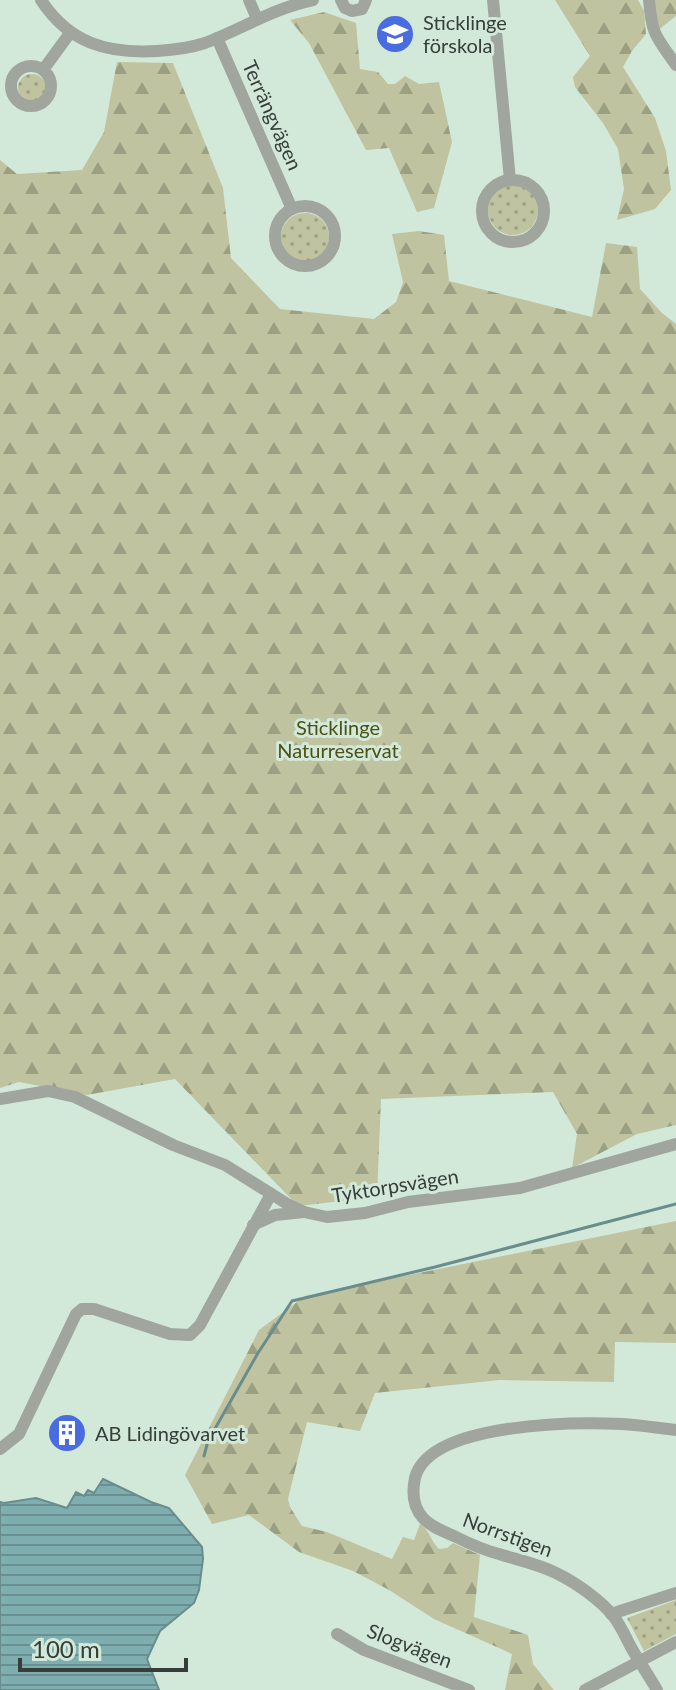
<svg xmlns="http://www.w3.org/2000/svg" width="676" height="1690" font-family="Lato,sans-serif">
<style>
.green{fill:url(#green-dots)}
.forest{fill:url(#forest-firs)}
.water{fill:url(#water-rules);stroke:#698c8d;stroke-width:2}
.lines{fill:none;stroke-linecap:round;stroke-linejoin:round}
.stream{stroke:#698c8d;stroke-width:3}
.street{stroke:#a0a69d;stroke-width:12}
.labels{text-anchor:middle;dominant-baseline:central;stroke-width:6;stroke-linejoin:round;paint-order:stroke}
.poi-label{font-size:20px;fill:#353e38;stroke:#d2e9da;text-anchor:start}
.street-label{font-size:20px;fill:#353e38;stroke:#d2e9da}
.park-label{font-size:20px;fill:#4c5014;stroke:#d2e9da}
</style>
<defs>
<pattern id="green-dots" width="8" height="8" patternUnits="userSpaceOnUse" patternTransform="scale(2)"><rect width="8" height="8" fill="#bfc39f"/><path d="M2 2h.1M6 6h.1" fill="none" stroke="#9ca083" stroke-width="1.8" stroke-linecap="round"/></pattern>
<pattern id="forest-firs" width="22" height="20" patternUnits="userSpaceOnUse" patternTransform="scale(2)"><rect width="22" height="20" fill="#bfc39f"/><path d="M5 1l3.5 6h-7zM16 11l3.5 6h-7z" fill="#9ca083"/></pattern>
<pattern id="water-rules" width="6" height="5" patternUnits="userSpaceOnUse" patternTransform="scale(2)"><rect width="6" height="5" fill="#7faeb1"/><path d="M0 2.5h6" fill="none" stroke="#698f91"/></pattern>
</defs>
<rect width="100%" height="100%" fill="#d2e9da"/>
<g class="green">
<circle cx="32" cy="88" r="14"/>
<circle cx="513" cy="210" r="25"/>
<circle cx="305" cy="237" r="24"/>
<polygon points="676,1600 676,1634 644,1651 627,1618"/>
</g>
<g class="forest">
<polygon points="555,0 638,0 644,11 646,34 632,51 623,67 655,118 666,151 671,190 655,209 617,220 624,189 618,149 603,123 575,87 573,77 590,56"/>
<polygon points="653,0 676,0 676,16 657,31"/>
<polygon points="324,12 356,23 360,69 378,72 388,84 395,84 405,76 419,84 439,82 452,142 434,208 417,212 389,148 366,150 309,43 290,20"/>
<polygon points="117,62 173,63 223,188 231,258 280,309 374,319 396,302 403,282 392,234 419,231 444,235 449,281 592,317 606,243 637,247 640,289 662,313 676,324 676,1125 637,1134 572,1168 577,1134 553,1092 381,1099 377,1197 298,1206 175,1079 87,1095 19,1082 0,1088 0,160 17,174 82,170 104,132"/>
<path d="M676,1221V1343L615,1342L614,1382L500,1380L375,1393L360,1431L307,1422L288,1499L290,1507L302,1526L327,1532L392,1559L403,1537L414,1540L420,1524C431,1532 430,1540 439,1549L447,1548L453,1543L480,1555L474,1617L528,1635L533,1664L554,1690H505L512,1654L434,1619L389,1590L353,1571L299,1552L249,1515L212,1524L185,1475L259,1330L305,1296Z"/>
</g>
<polygon class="water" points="103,1479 151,1502 169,1508 202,1547 203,1559 199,1590 194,1603 160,1631 147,1659 159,1690 0,1690 0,1502 4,1503 36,1498 67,1508 76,1492 84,1496 88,1490 94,1493"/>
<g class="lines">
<polyline class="stream" points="204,1456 208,1441 258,1353 292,1301 435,1267 676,1204"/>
<g class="street">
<path d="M41,0C69,43 107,54 157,51C173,50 190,48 205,43C242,29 274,8 313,0"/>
<polyline points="249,0 257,19"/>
<polyline points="341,0 345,8 352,11 362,9 366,0"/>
<polyline points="493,0 510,180"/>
<path d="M649,0C652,36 656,36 676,65"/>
<polyline points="217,38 292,209"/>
<circle cx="31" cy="86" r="20"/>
<polyline points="43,70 70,33"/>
<circle cx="513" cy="211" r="31"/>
<circle cx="305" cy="236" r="30"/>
<polyline points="0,1099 48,1091 75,1097 173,1145 225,1165 289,1205 304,1212 327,1217 365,1213 408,1202 520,1188 676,1144"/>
<polyline points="253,1225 275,1215 304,1212"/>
<polyline points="0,1449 19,1434 76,1314 82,1309 94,1309 170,1334 190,1335 200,1325 271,1194"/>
<polyline points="611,1614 676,1593"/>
<polyline points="337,1634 364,1650 469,1690"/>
<polyline points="585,1690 676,1642"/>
<path d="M657,1690C649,1676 640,1663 632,1649C626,1638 621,1626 614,1617C602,1601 575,1582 556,1573C538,1564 518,1560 499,1554C483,1550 468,1543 454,1536C443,1531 431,1527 423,1518C413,1507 412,1492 415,1478C429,1422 575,1422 622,1424C640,1425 658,1428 676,1430"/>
</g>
</g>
<defs>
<g id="school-disc" transform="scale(2)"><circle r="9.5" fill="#496ce0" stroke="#d2e9da"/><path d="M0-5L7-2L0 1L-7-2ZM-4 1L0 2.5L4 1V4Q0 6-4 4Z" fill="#fff"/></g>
<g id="building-disc" transform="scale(2)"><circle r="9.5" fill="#496ce0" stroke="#d2e9da"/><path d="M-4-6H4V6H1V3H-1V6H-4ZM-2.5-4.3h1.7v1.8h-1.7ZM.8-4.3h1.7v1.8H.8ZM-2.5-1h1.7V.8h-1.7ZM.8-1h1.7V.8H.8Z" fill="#fff"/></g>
</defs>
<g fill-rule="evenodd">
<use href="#school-disc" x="395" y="34"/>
<use href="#building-disc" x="67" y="1433"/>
</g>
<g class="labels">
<g class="poi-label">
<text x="423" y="22">Sticklinge<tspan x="423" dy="23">förskola</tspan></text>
<text x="95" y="1433">AB Lidingövarvet</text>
</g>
<g class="street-label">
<text transform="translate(273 115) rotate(66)">Terrängvägen</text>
<text transform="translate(395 1185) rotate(-9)">Tyktorpsvägen</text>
<text transform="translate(508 1534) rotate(20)">Norrstigen</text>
<text transform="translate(410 1645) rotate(21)">Slogvägen</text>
</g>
<g class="park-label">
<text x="338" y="727">Sticklinge<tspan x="338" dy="23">Naturreservat</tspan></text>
</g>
</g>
<path d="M20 1658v12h166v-12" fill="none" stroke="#353e38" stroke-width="4"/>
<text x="32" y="1658" font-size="24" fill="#353e38" stroke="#d2e9da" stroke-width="6" paint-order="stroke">100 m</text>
</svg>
